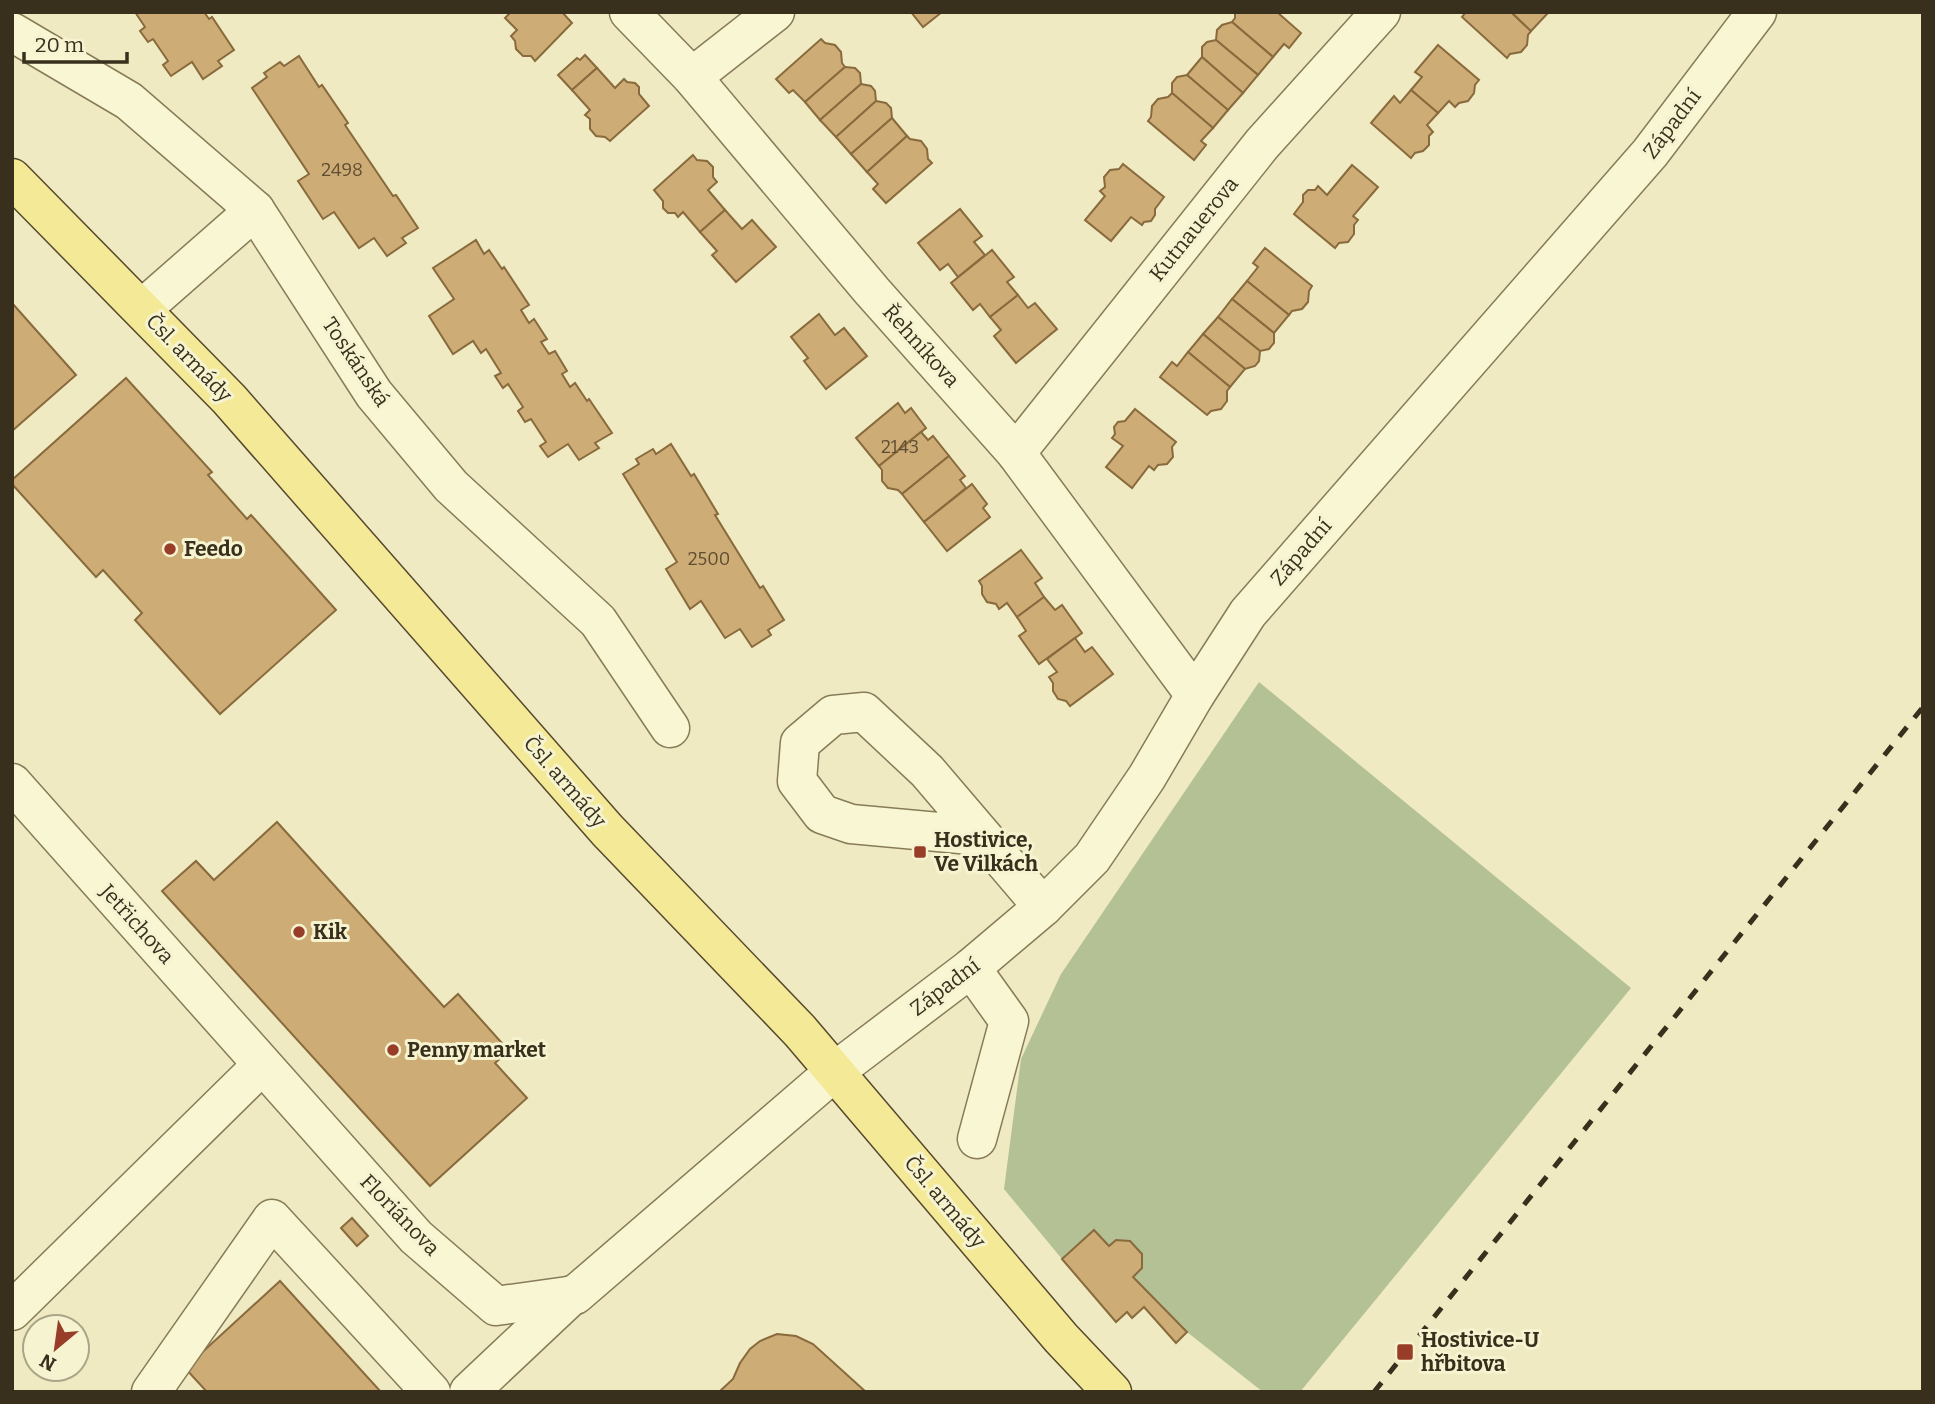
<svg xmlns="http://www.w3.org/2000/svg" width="1935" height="1404" font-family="Bitter,serif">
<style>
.cemetery{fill:#b3c194}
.building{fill:#ceac76;stroke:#886a3d;stroke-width:2}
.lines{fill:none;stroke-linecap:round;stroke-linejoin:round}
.minor-casing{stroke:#887b58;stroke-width:41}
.major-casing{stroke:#56482d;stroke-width:41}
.minor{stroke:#f9f6d4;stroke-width:38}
.major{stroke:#f3e997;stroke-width:38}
.rail{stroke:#382f1d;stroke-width:5;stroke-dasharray:12 12;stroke-linecap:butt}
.poi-dot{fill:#983d27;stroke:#f6f3d0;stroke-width:2.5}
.labels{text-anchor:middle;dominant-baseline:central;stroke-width:6;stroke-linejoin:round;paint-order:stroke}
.number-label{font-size:18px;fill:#5e4e33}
.street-label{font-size:21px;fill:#382f1d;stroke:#f6f3d0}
.poi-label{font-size:21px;font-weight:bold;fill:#382f1d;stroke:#f6f3d0;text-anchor:start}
</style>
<rect width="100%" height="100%" fill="#efeac1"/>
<polygon class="cemetery" points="1259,682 1631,988 1300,1392 1263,1392 1187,1332 1133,1277 1142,1268 1142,1254 1130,1241 1116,1240 1109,1246 1062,1259 1004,1189 1021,1059 1061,974"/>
<g class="building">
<polygon points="135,12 204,12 209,19 212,17 234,50 218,61 222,66 203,79 192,62 171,76 163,65 168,61 153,39 148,42 140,31 145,27"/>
<polygon points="511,12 562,12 572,23 535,61 531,56 523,56 516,49 515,41 511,36 517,30 505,18"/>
<polygon points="911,12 942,12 923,27"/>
<polygon points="1235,12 1277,12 1301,33 1289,48 1284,44 1273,57 1232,22 1235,18"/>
<polygon points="1466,12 1511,12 1531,31 1528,35 1527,45 1521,52 1510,54 1507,58 1462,17"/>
<polygon points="1511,12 1545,12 1547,14 1531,31"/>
<polygon points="1232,22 1273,57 1258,75 1216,40 1217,30 1222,25"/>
<polygon points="821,39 825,43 835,45 841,52 842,63 845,67 805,102 793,90 789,93 776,79"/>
<polygon points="1216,40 1258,75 1243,93 1202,57 1202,47 1207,42"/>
<polygon points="1438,45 1479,80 1475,85 1474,93 1468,101 1459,103 1455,107 1449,101 1438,113 1411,90 1422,77 1415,72"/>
<polygon points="585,55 597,68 572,90 558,75 577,58 580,60"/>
<polygon points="299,56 319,87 322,85 348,123 345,125 393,196 396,195 418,228 402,238 406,243 387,256 374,238 359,248 334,212 323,219 298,181 309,174 252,88 267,77 264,73 280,62 284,66"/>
<polygon points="1202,57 1243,93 1228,110 1187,75"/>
<polygon points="845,67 855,68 860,73 861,84 820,120 805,102"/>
<polygon points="597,68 615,88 624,79 627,82 635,83 639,87 639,94 649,106 610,141 605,137 596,136 590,129 590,119 585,115 590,110 572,90"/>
<polygon points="1187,75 1228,110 1213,128 1172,93 1172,83 1177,77"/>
<polygon points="861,84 871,86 875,91 876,101 836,137 820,120"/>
<polygon points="1411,90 1438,113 1427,125 1433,132 1429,136 1429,145 1423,151 1415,153 1411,158 1371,123 1394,96 1400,103"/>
<polygon points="1172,93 1213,128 1201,141 1206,145 1194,160 1148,121 1151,117 1152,106 1158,99 1168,97"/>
<polygon points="876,101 886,103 891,108 892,118 851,154 836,137"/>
<polygon points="892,118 907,136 867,172 851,154"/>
<polygon points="907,136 910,139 921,141 927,149 928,159 932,163 886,203 873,189 878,184 867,172"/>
<polygon points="693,155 697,160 707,161 713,167 713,177 717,182 708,190 725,210 700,232 683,212 678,217 675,213 668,213 663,208 663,201 654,190"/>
<polygon points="1123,164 1164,197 1155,209 1155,215 1151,221 1144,222 1142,225 1131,217 1111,241 1085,220 1105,196 1100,191 1105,187 1104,177 1110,170 1119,169"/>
<polygon points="1352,165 1378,187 1353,216 1358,220 1354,225 1354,234 1348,242 1339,243 1335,248 1294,214 1303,202 1303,195 1308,190 1315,190 1318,186 1327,195"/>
<polygon points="960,209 982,236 974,242 985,255 958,277 948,264 940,270 918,243"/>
<polygon points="725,210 742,229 752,220 776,247 736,282 712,255 717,251 700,232"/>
<polygon points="476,240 484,254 489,250 502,269 504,267 529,305 521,310 529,323 534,319 547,339 541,342 549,354 555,351 567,371 562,374 570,387 575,383 587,401 589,399 612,433 595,443 599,448 579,460 568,444 548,457 540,446 546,442 531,419 525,422 518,411 523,407 508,384 503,388 495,376 501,373 486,349 481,353 473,341 453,354 429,316 454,299 433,268"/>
<polygon points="1265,248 1312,286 1309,291 1308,302 1302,309 1292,311 1289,315 1247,281 1258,267 1253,263"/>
<polygon points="992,250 1014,277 1007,282 1018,295 990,317 980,304 973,310 951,283"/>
<polygon points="1247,281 1289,315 1274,333 1232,299"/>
<polygon points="1018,295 1028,308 1035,303 1057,329 1016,363 994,336 1001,330 990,317"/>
<polygon points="1232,299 1274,333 1274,343 1269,349 1260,351 1218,317"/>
<polygon points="12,303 76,375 12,431"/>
<polygon points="819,314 835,335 844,328 867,356 826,389 804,361 808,358 791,337"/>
<polygon points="1218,317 1260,351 1259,361 1255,366 1245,369 1203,334"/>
<polygon points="1203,334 1245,369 1230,387 1188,352"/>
<polygon points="1188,352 1230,387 1227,391 1227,401 1221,409 1211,411 1207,415 1160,377 1172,362 1177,366"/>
<polygon points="126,378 212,472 208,475 247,519 251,515 336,610 220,714 135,620 142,613 123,592 103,570 96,577 12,484 12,480"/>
<polygon points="898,403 905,413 911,408 926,428 879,466 856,438"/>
<polygon points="1135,409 1176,442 1172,447 1173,457 1167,464 1158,465 1154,470 1149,466 1132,488 1106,467 1123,446 1112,438 1115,434 1114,427 1118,422 1125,421"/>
<polygon points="921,432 928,440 933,436 949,456 902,494 898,490 888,488 882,481 882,470 879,466"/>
<polygon points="671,444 691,476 694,474 718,514 715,515 760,588 763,586 784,620 768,630 771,635 752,647 740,629 725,638 701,601 690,609 666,569 677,562 623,474 639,464 636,459 653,449 656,454"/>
<polygon points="949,456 965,476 960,480 966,488 924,522 902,494"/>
<polygon points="972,484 987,504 983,508 990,517 947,551 924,522"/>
<polygon points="1021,550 1042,578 1035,583 1044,597 1017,617 1007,603 999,609 996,604 987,602 982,594 982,586 979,581"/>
<polygon points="1044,597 1055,610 1062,605 1082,633 1039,664 1019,636 1026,631 1017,617"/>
<polygon points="1075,638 1085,652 1092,647 1113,674 1070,706 1066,701 1058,699 1053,691 1053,683 1049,677 1057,672 1047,659"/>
<polygon points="277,822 444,1007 458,994 509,1051 495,1063 527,1098 430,1186 162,891 196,861 214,880"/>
<polygon points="352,1218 368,1236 357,1246 341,1228"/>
<polygon points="1094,1230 1109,1246 1116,1240 1130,1241 1142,1254 1142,1268 1133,1277 1187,1332 1176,1343 1144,1307 1132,1318 1127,1312 1116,1322 1062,1259"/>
<polygon points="280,1281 381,1392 207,1392 185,1368"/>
<polygon points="777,1334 796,1336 813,1344 866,1392 719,1392 733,1379 740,1363 750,1349 760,1341"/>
</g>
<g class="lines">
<g class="minor-casing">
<g id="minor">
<polyline points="629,12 692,77 872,291 1016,453 1195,695"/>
<polyline points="12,32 129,101 255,210 374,394 451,486 598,621 670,728"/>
<polyline points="692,77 775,12"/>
<polyline points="142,309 255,210"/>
<polyline points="1016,453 1262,144 1381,12"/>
<polyline points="12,783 416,1237 496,1306 575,1295 834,1072 971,968 1043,907 1092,858 1147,777 1195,695 1248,613 1650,153 1757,12"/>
<polyline points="982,836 851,824 822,814 797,781 800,743 833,715 864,712 927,771 1043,907"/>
<polyline points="971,968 1009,1021 977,1139"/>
<polyline points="12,1311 262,1065"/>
<polyline points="151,1392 272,1219 431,1392"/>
<polyline points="469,1392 572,1295"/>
</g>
</g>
<g class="major-casing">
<polyline id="major" points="12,178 229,399 607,830 800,1031 1061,1338 1112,1392"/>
</g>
<use href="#minor" class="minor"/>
<use href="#major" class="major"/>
<polyline class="rail" points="1374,1392 1923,707"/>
</g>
<g class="poi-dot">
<circle cx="170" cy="549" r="7"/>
<rect x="913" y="845" width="14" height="14" rx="3.5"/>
<circle cx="299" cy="932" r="7"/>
<circle cx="393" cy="1050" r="7"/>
<rect x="1396" y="1343" width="18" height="18" rx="3.5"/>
</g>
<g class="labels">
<g class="number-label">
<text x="342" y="170">2498</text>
<text x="900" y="447">2143</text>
<text x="709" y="559">2500</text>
</g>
<g class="street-label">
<text transform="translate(1672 124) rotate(-53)">Západní</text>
<text transform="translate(1194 229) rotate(-51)">Kutnauerova</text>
<text transform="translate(921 346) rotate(48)">Řehníkova</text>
<text transform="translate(189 358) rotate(46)">Čsl. armády</text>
<text transform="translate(356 362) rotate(56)">Toskánská</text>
<text transform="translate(1301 552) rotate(-49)">Západní</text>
<text transform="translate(565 782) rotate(49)">Čsl. armády</text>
<text transform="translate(137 924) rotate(48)">Jetřichova</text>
<text transform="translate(945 987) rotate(-37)">Západní</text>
<text transform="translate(945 1202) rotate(50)">Čsl. armády</text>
<text transform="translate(400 1215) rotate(46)">Floriánova</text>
</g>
<g class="poi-label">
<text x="184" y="549">Feedo</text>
<text x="934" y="840">Hostivice,<tspan x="934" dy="24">Ve Vilkách</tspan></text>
<text x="313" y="932">Kik</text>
<text x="407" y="1050">Penny market</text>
<text x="1421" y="1340">Hostivice-U<tspan x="1421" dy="24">hřbitova</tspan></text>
</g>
</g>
<rect width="1935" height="1404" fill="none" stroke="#382f1d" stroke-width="28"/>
<g transform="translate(56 1348) rotate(209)"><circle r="33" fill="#f6f3d0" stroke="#aaa588" stroke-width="2"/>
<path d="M0-5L12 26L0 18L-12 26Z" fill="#983d27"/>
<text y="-10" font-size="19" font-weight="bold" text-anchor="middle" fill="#382f1d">N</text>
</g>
<path d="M24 52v10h103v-10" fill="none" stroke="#382f1d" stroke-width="3.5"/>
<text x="35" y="52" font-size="21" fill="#382f1d" stroke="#f6f3d0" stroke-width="5" paint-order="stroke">20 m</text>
</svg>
